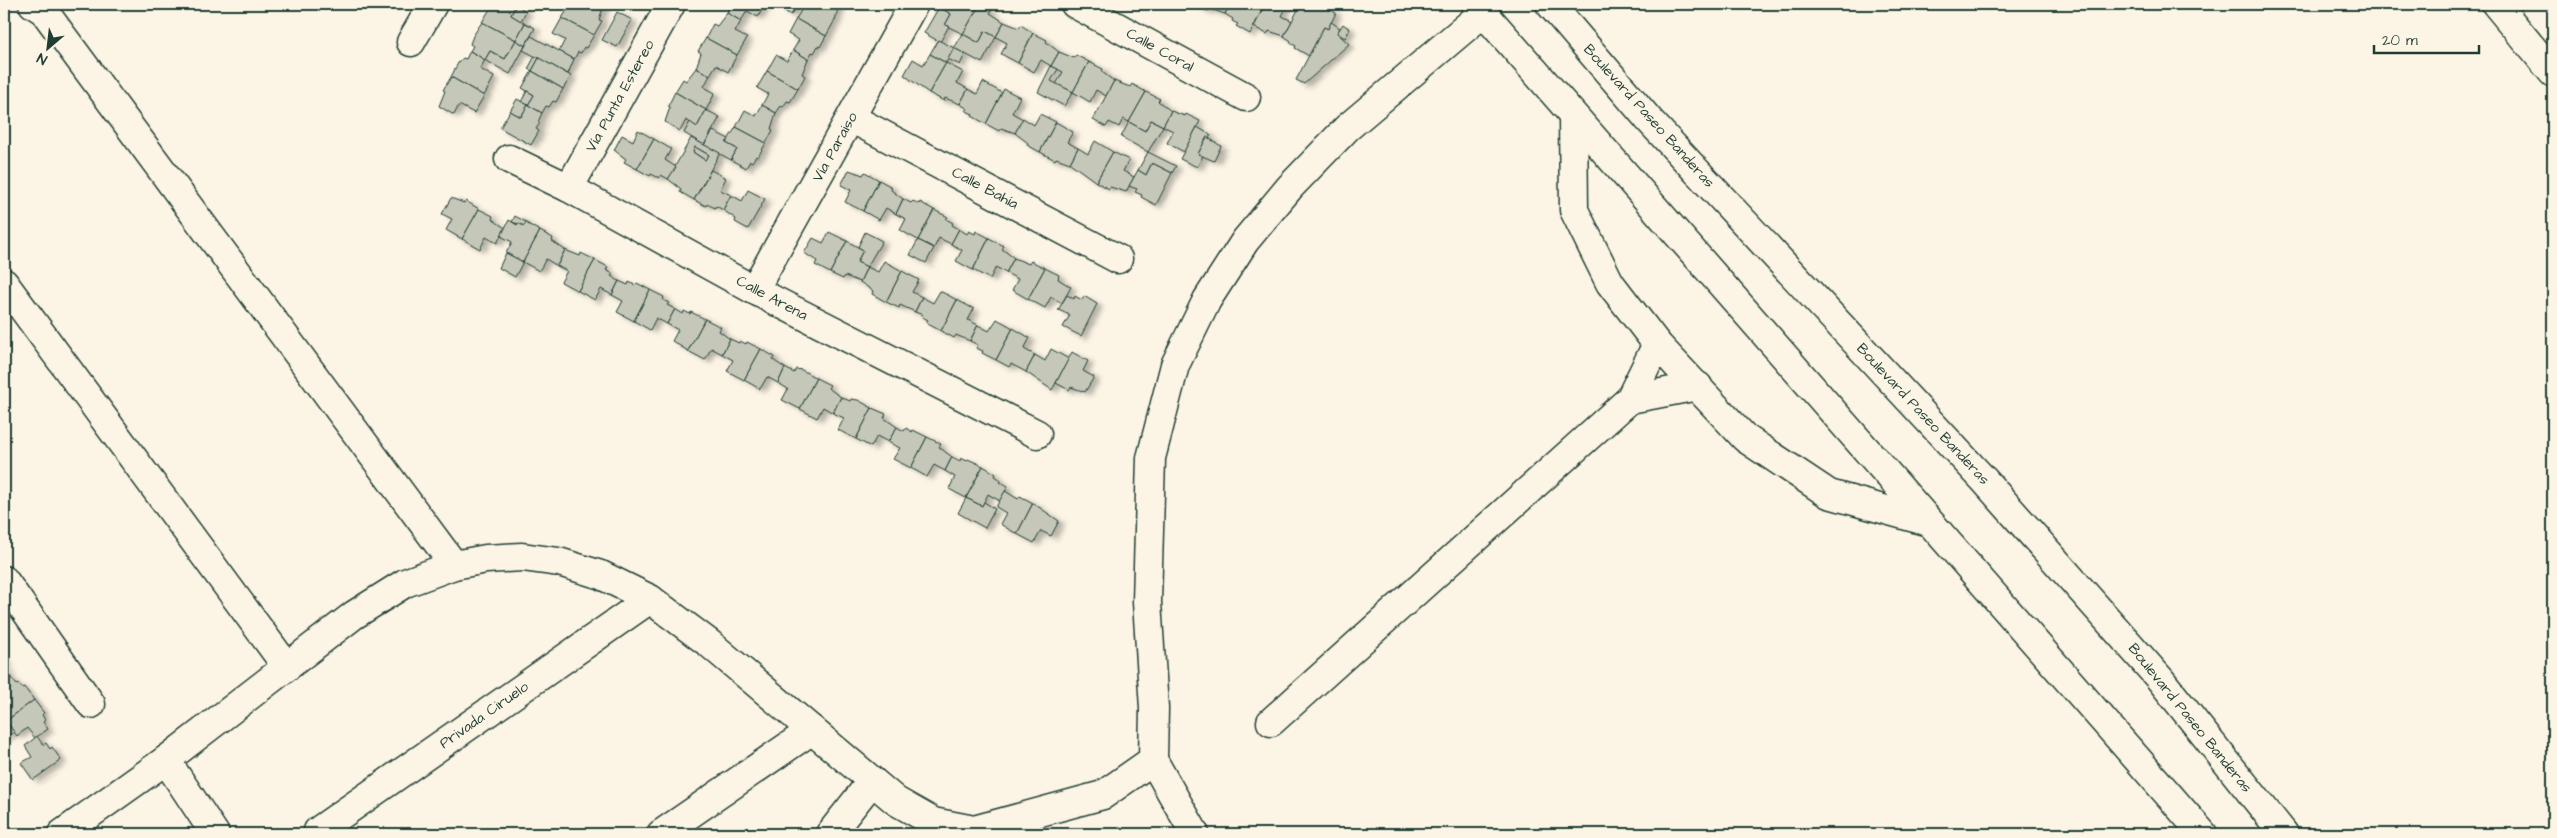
<svg xmlns="http://www.w3.org/2000/svg" width="2557" height="838" font-family="'Architects Daughter',sans-serif">
<style>
.building{fill:#c5c7b9;stroke:#1f3d34;fill-rule:evenodd;filter:url(#shadow)}
.lines{fill:none;stroke-linecap:round;stroke-linejoin:round}
.street-casing{stroke:#1f3d34;stroke-width:31}
.secondary-casing{stroke:#1f3d34;stroke-width:31}
.street{stroke:#fcf5e5;stroke-width:28}
.secondary{stroke:#fcf5e5;stroke-width:28}
.labels{text-anchor:middle;dominant-baseline:central;stroke-width:4;stroke-linejoin:round;paint-order:stroke}
.street-label{font-size:15px;fill:#1f3d34;stroke:#fcf5e5}
</style>
<defs>
<filter id="shadow"><feDropShadow dx="5.5" dy="3" stdDeviation="2.5" flood-color="#0004"/></filter>
</defs>
<rect width="100%" height="100%" fill="#fcf5e5"/>
<filter id="ink" filterUnits="userSpaceOnUse"><feTurbulence type="fractalNoise" baseFrequency=".02" numOctaves="2"/><feDisplacementMap in="SourceGraphic" scale="10" xChannelSelector="R" yChannelSelector="G"/><feConvolveMatrix kernelMatrix="1 2 1 2 8 2 1 2 1" color-interpolation-filters="sRGB"/></filter>
<g filter="url(#ink)">
<g class="building">
<polygon points="493,4 516,5 511,15 525,23 516,40 482,22"/>
<polygon points="571,4 583,8 586,4 604,5 599,20 602,21 594,35 562,18"/>
<polygon points="730,4 765,4 758,17 747,11 741,21 727,13"/>
<polygon points="785,4 798,4 791,15 782,10"/>
<polygon points="805,4 817,8 820,4 839,5 835,20 826,36 796,19"/>
<polygon points="941,4 980,4 963,34 945,25 951,14 939,7"/>
<polygon points="980,4 992,10 990,13 1004,22 996,37 985,31 979,43 963,34"/>
<polygon points="1194,4 1230,4 1225,14 1210,9 1208,11"/>
<polygon points="1230,4 1265,4 1250,34 1236,26 1238,24 1232,21 1233,19 1225,14"/>
<polygon points="1265,4 1288,4 1282,16 1292,21 1284,36 1269,31 1267,34 1254,27"/>
<polygon points="1301,4 1320,4 1336,13 1328,29 1324,27 1309,56 1295,48 1296,46 1290,43 1291,41 1284,36"/>
<polygon points="516,5 526,11 521,21 511,15"/>
<polygon points="939,7 951,14 945,25 949,26 940,42 924,33"/>
<polygon points="617,12 632,20 617,47 602,40"/>
<polygon points="727,13 741,21 735,32 747,38 737,55 706,38 713,24 717,26"/>
<polygon points="562,18 594,35 586,48 584,47 581,53 578,52 574,59 559,51 565,40 553,34"/>
<polygon points="796,19 826,36 820,47 818,46 814,53 812,52 808,59 793,50 799,40 788,34"/>
<polygon points="482,22 516,40 505,59 490,51 485,60 470,51 473,46 470,44 473,36"/>
<polygon points="1004,22 1019,28 1021,25 1033,33 1018,63 1001,54 1007,43 996,37"/>
<polygon points="1331,22 1340,28 1337,33 1349,44 1304,84 1296,80 1324,27 1328,29"/>
<polygon points="525,23 535,28 525,46 516,40"/>
<polygon points="1343,24 1350,29 1345,38 1337,33"/>
<polygon points="985,31 996,37 982,63 954,48 963,34 979,43"/>
<polygon points="1033,33 1047,40 1046,42 1059,52 1051,66 1041,60 1034,72 1018,63"/>
<polygon points="531,36 574,59 568,74 523,50"/>
<polygon points="706,38 737,55 728,72 716,65 710,75 696,68 701,53 698,51"/>
<polygon points="516,40 525,46 510,74 485,60 490,51 505,59"/>
<polygon points="938,40 954,48 946,63 930,54"/>
<polygon points="954,48 965,54 960,65 948,59"/>
<polygon points="793,50 808,59 802,74 805,76 798,89 767,71 776,55 787,61"/>
<polygon points="470,51 485,60 480,69 494,77 484,96 451,77 458,63 463,58 466,59"/>
<polygon points="1059,52 1074,58 1076,55 1089,62 1073,92 1056,84 1063,72 1051,66"/>
<polygon points="930,54 946,63 929,93 904,75 913,59 923,65"/>
<polygon points="535,56 539,58 532,71 528,69"/>
<polygon points="539,58 571,76 563,89 532,71"/>
<polygon points="1089,62 1103,69 1102,72 1114,81 1106,96 1096,90 1090,102 1073,92"/>
<polygon points="946,63 963,72 957,83 968,89 960,104 945,98 944,101 929,93"/>
<polygon points="1051,66 1058,69 1051,81 1073,92 1064,106 1038,92"/>
<polygon points="696,68 710,75 704,87 715,93 706,110 675,92 683,79 686,81"/>
<polygon points="532,71 563,89 556,102 553,101 549,107 546,106 542,113 528,105 534,95 522,88"/>
<polygon points="767,71 798,89 790,102 787,101 783,107 781,106 776,113 762,105 768,94 757,88"/>
<polygon points="451,77 484,96 474,113 459,105 454,115 439,106 445,91 443,90"/>
<polygon points="1114,81 1130,87 1132,84 1146,92 1129,122 1123,119 1119,127 1109,122 1106,127 1093,120"/>
<polygon points="983,82 1002,93 986,124 972,116 973,114 966,111 968,109 960,104 968,89 977,94"/>
<polygon points="1004,89 1020,97 1012,113 1023,119 1015,133 1001,128 999,131 986,124"/>
<polygon points="527,91 534,95 528,105 521,102"/>
<polygon points="675,92 706,110 697,127 686,120 680,131 665,122 670,107 668,106"/>
<polygon points="1146,92 1160,99 1158,101 1171,111 1163,126 1151,120 1145,131 1129,122"/>
<polygon points="517,99 528,105 521,117 510,111"/>
<polygon points="528,105 542,113 538,122 540,123 536,129 539,131 531,145 500,128 510,111 521,117"/>
<polygon points="762,105 776,113 771,129 773,130 766,143 736,127 745,110 756,116"/>
<polygon points="706,110 720,117 704,145 684,133 690,122 697,127"/>
<polygon points="1171,111 1185,116 1186,114 1200,121 1184,152 1167,143 1173,131 1163,126"/>
<polygon points="1040,114 1056,122 1040,152 1027,145 1028,143 1015,133 1023,118 1034,125"/>
<polygon points="1151,120 1163,126 1148,152 1121,137 1129,122 1145,131"/>
<polygon points="1056,122 1073,132 1067,142 1078,148 1070,163 1056,158 1055,160 1040,152"/>
<polygon points="736,127 766,143 758,157 756,156 752,162 750,161 746,168 731,160 737,149 726,143"/>
<polygon points="1197,127 1211,135 1209,138 1207,137 1198,154 1203,156 1197,167 1180,159"/>
<polygon points="638,130 654,139 637,169 624,162 626,159 614,150 622,135 633,141"/>
<polygon points="713,131 729,139 726,143 737,149 731,160 704,145"/>
<polygon points="1207,137 1221,146 1214,161 1198,154"/>
<path d="M691,138L720,153L694,200L680,192L681,189L668,179ZM695,147L709,155L705,160L693,152Z"/>
<polygon points="654,139 671,149 665,160 676,167 668,179 661,175 659,178 651,174 650,176 637,169"/>
<polygon points="1095,141 1113,152 1096,182 1070,163 1078,148 1088,154"/>
<polygon points="695,147 709,155 705,160 693,152"/>
<polygon points="1113,152 1129,160 1123,171 1134,177 1126,192 1110,187 1109,189 1096,182"/>
<polygon points="1148,152 1176,166 1172,173 1152,163 1146,175 1138,170"/>
<polygon points="1152,163 1172,173 1156,205 1141,197 1142,195 1135,192 1137,189 1129,186 1138,170 1146,175"/>
<polygon points="711,170 726,178 720,190 731,195 723,210 716,206 715,208 707,204 706,206 694,200"/>
<polygon points="849,170 863,175 865,172 879,180 863,211 845,202 851,190 841,185"/>
<polygon points="879,180 892,187 891,190 903,199 896,214 886,208 879,220 863,211"/>
<polygon points="748,190 765,199 748,229 735,222 736,219 723,210 731,195 742,201"/>
<polygon points="451,198 464,203 466,201 479,209 462,239 446,230 452,219 442,214"/>
<polygon points="903,199 911,203 913,201 919,204 920,202 934,210 918,240 900,230 906,219 896,214"/>
<polygon points="479,209 493,216 492,219 505,228 497,243 486,237 480,249 462,239"/>
<polygon points="934,210 948,217 946,219 953,223 952,225 959,229 951,244 939,238 934,248 918,240"/>
<polygon points="515,216 526,222 524,226 512,222"/>
<polygon points="509,220 517,225 518,223 524,226 526,223 540,231 523,262 506,253 512,242 501,236"/>
<polygon points="959,229 967,234 969,231 975,234 976,231 989,238 973,270 956,261 962,250 951,244"/>
<polygon points="540,231 553,238 552,241 565,250 557,266 546,259 539,271 523,262"/>
<polygon points="829,232 847,241 830,273 815,265 817,261 804,253 813,238 823,243"/>
<polygon points="865,232 882,241 867,267 857,262 863,250 858,247"/>
<polygon points="989,238 1004,246 1002,249 1014,258 1006,273 996,267 990,279 973,270"/>
<polygon points="918,240 934,248 926,263 910,255"/>
<polygon points="847,241 863,250 857,262 867,267 860,282 845,276 843,279 830,273"/>
<polygon points="565,250 580,256 581,253 595,260 578,291 561,282 567,271 557,266"/>
<polygon points="506,253 523,262 515,277 499,268"/>
<polygon points="1014,258 1029,264 1031,261 1045,268 1028,299 1012,290 1018,279 1006,273"/>
<polygon points="595,260 608,267 606,270 613,274 611,276 619,281 612,295 601,289 595,300 578,291"/>
<polygon points="884,261 902,271 886,302 872,294 873,291 860,282 867,267 878,272"/>
<polygon points="1045,268 1059,275 1058,279 1071,287 1062,303 1051,297 1045,308 1028,299"/>
<polygon points="902,271 919,280 912,292 922,297 915,312 900,305 899,308 886,302"/>
<polygon points="619,281 628,285 629,282 635,285 637,283 650,290 634,321 617,312 623,301 612,295"/>
<polygon points="650,290 664,297 663,300 669,303 667,305 675,309 667,324 656,318 650,330 634,321"/>
<polygon points="940,291 957,300 941,331 926,323 928,320 922,317 923,315 915,312 922,297 933,303"/>
<polygon points="1067,295 1074,299 1075,296 1082,300 1084,296 1097,304 1081,336 1063,327 1070,315 1058,310"/>
<polygon points="957,300 974,309 968,320 978,325 970,341 956,335 954,338 941,331"/>
<polygon points="675,309 683,314 684,311 690,314 691,312 705,319 688,351 672,341 678,330 667,324"/>
<polygon points="705,319 721,327 719,331 730,339 722,354 711,348 705,360 688,351"/>
<polygon points="997,319 1013,328 996,360 982,353 983,351 976,348 978,345 970,341 978,325 989,331"/>
<polygon points="1013,328 1030,338 1024,349 1035,355 1026,372 1011,364 1009,367 996,360"/>
<polygon points="730,339 739,343 740,341 746,344 747,342 761,349 744,380 727,371 733,360 722,354"/>
<polygon points="761,349 775,357 773,360 785,368 778,383 767,377 760,389 744,380"/>
<polygon points="1051,349 1069,359 1052,390 1026,372 1035,355 1045,361"/>
<polygon points="1072,352 1088,361 1083,371 1094,377 1085,392 1071,387 1069,390 1056,383"/>
<polygon points="785,368 794,373 796,369 802,370 816,378 800,409 782,400 788,389 778,383"/>
<polygon points="816,378 830,385 828,388 841,397 833,413 823,407 817,418 800,409"/>
<polygon points="841,397 850,401 851,399 858,400 872,408 856,439 838,430 844,418 833,413"/>
<polygon points="872,408 886,414 884,418 897,427 888,442 877,436 871,447 856,439"/>
<polygon points="897,427 904,431 906,428 912,432 913,430 927,437 911,468 893,459 900,448 888,442"/>
<polygon points="927,437 941,444 939,447 952,457 945,471 934,465 927,477 911,468"/>
<polygon points="952,457 960,461 961,458 967,461 968,459 983,466 966,498 949,489 955,477 945,471"/>
<polygon points="983,466 996,474 995,476 1001,480 1000,482 1008,486 1000,501 988,494 982,506 966,498"/>
<polygon points="1005,491 1018,499 1020,496 1033,503 1017,534 1000,524 1006,513 996,507"/>
<polygon points="966,498 982,506 984,502 995,509 985,528 958,513"/>
<polygon points="1033,503 1059,521 1051,536 1041,531 1034,543 1017,534"/>
<polygon points="4,657 7,662 4,664 9,670 6,672 11,678 4,683"/>
<polygon points="11,678 17,685 19,684 22,688 24,687 34,700 6,721 4,683"/>
<polygon points="34,700 44,713 42,715 45,720 43,722 48,729 35,738 27,728 17,736 6,721"/>
<polygon points="6,721 14,732 5,738 4,722"/>
<polygon points="37,736 43,745 46,743 50,749 52,747 61,760 33,780 21,763 32,757 25,746"/>
</g>
<g class="lines">
<g class="street-casing">
<g id="street">
<polyline points="33,4 44,11 454,565"/>
<polyline points="1075,4 1246,97"/>
<polyline points="411,42 433,4"/>
<polyline points="851,118 1118,259"/>
<polyline points="509,159 569,188 754,290 1037,434"/>
<polyline points="569,188 671,4"/>
<polyline points="4,283 287,667"/>
<polyline points="754,290 914,4"/>
<polyline points="1630,399 1698,386"/>
<polyline points="4,580 91,704"/>
<polyline points="1271,722 1630,399 1657,344"/>
<polyline points="166,760 215,834"/>
<polyline points="1153,760 1195,834"/>
<polyline points="318,831 650,599"/>
<polyline points="62,834 166,760 354,615 405,583 454,565 486,559 522,557 559,562 601,575 650,599 710,644 896,801 933,822 974,830 1103,795 1153,760 1154,708 1147,602 1151,458 1175,365 1207,300 1245,241 1290,187 1347,128 1483,13"/>
<polyline points="661,834 812,730"/>
<polyline points="830,834 872,781"/>
</g>
</g>
<g class="secondary-casing">
<g id="secondary">
<polyline points="1476,4 2203,834"/>
<polyline points="1550,4 1650,121 1985,481 2160,679 2284,834"/>
<polyline points="2496,4 2553,73"/>
<polyline points="1573,116 1574,210 1610,283 1657,344 1745,438 1829,494 1929,522"/>
</g>
</g>
<use href="#street" class="street"/>
<use href="#secondary" class="secondary"/>
</g>
</g>
<g class="labels">
<g class="street-label">
<text transform="translate(1160 50) rotate(29)">Calle Coral</text>
<text transform="translate(620 96) rotate(-61)">Vía Punta Estereo</text>
<text transform="translate(1649 116) rotate(48)">Boulevard Paseo Banderas</text>
<text transform="translate(835 147) rotate(-61)">Vía Paraiso</text>
<text transform="translate(985 188) rotate(28)">Calle Bahía</text>
<text transform="translate(772 298) rotate(28)">Calle Arena</text>
<text transform="translate(1923 414) rotate(47)">Boulevard Paseo Banderas</text>
<text transform="translate(484 715) rotate(-35)">Privada Ciruelo</text>
<text transform="translate(2190 718) rotate(51)">Boulevard Paseo Banderas</text>
</g>
</g>
<rect width="2557" height="838" fill="none" stroke="#fcf5e5" stroke-width="20"/>
<rect x="10" y="10" width="2537" height="818" fill="none" stroke="#1f3d34" stroke-width="2" filter="url(#ink)"/>
<g transform="translate(48 48) rotate(208)" stroke="#fcf5e5" stroke-width="4" paint-order="stroke">
<path d="M0-4L9 19L0 12L-9 19Z" fill="#1f3d34"/>
<text y="-8" font-size="14" font-weight="bold" text-anchor="middle" fill="#1f3d34">N</text>
</g>
<path d="M2374 45v8h105v-8" fill="none" stroke="#1f3d34" stroke-width="2.5"/>
<text x="2382" y="45" font-size="15" fill="#1f3d34" stroke="#fcf5e5" stroke-width="4" paint-order="stroke">20 m</text>
</svg>
